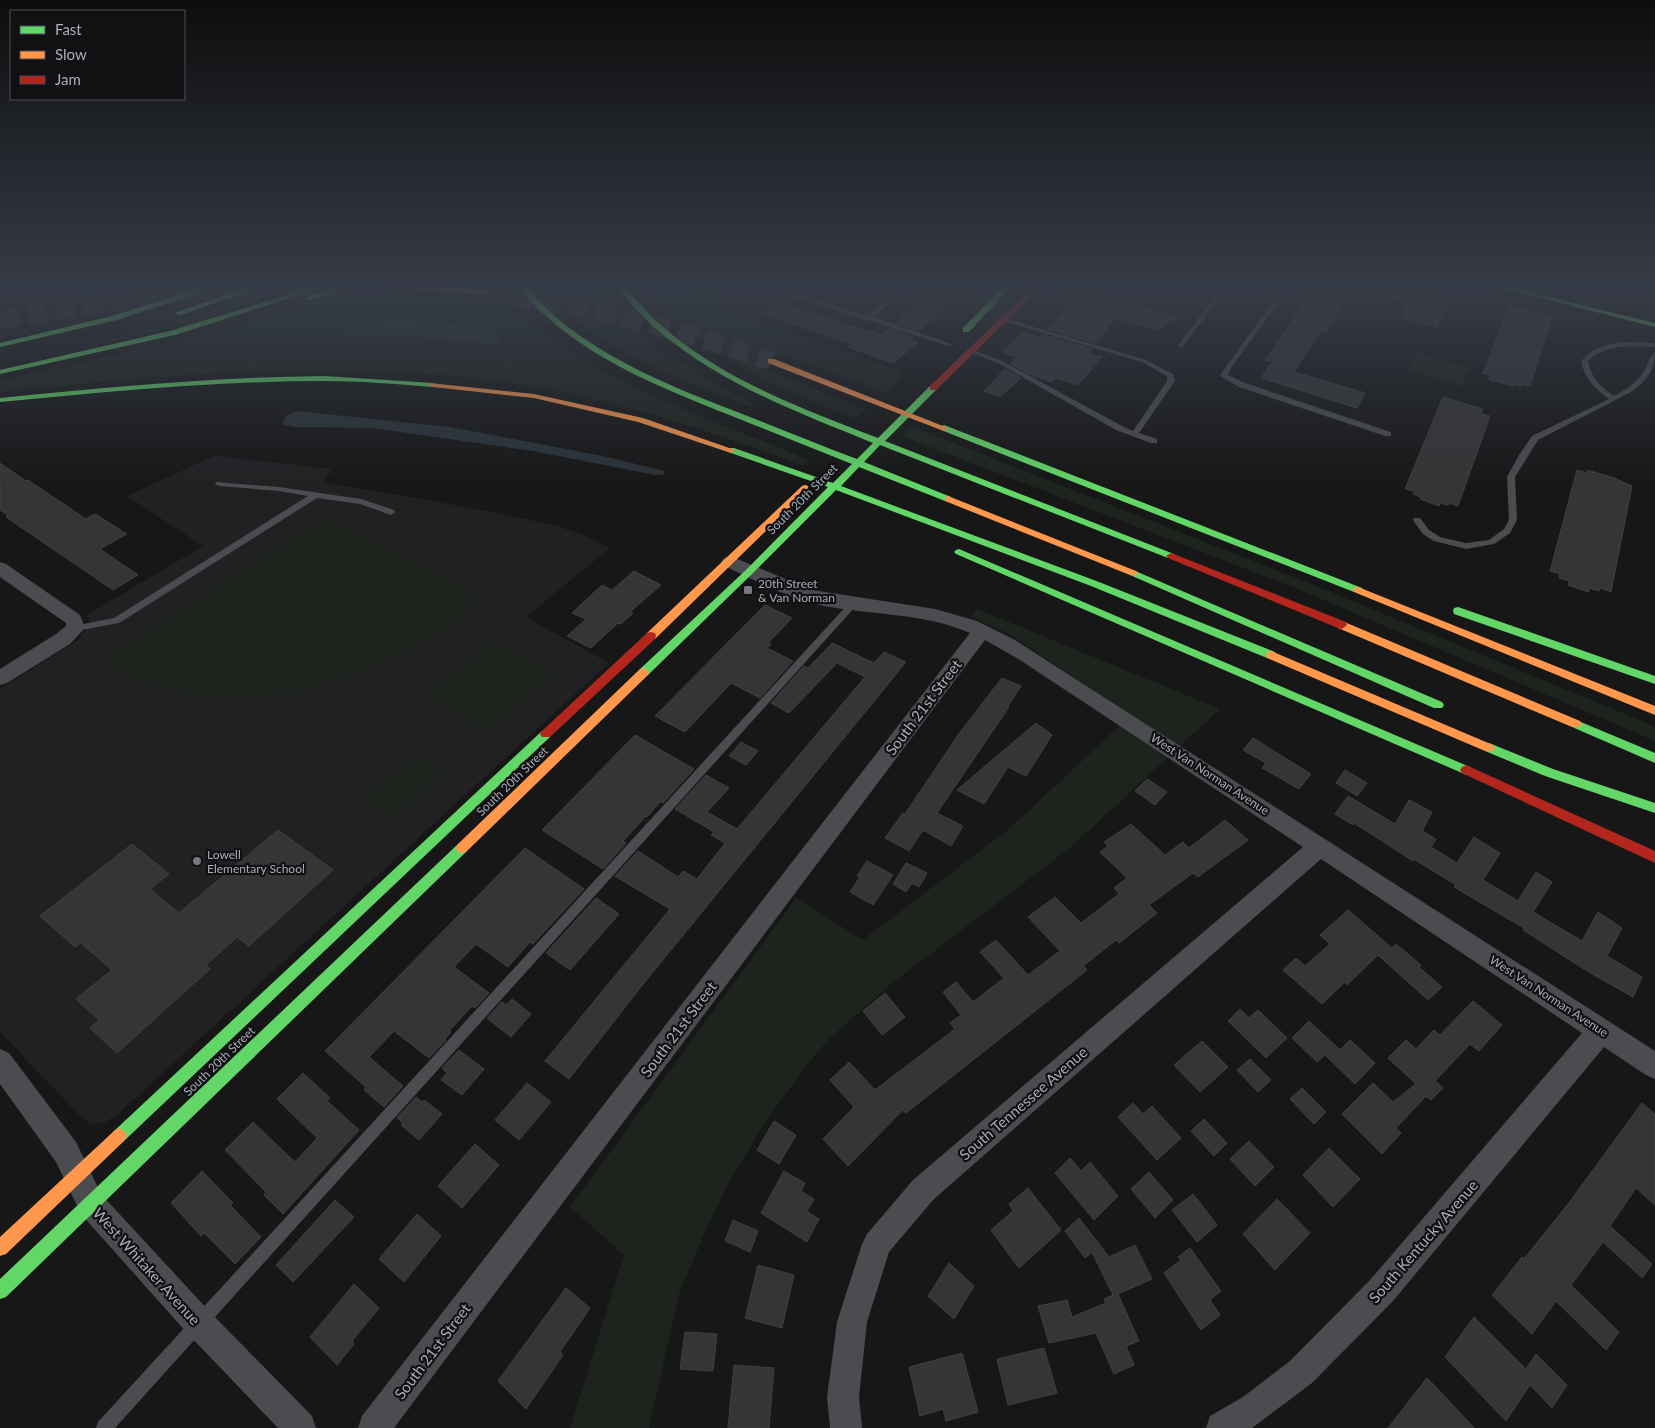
<svg xmlns="http://www.w3.org/2000/svg" width="1655" height="1428" font-family="Lato,sans-serif">
<style>
.built{fill:#212123}
.green{fill:#1d241e}
.water{fill:#2a3239}
.building{fill:#353536;stroke:#3f4043}
.lines{fill:none;stroke-linecap:round;stroke-linejoin:round}
.highway-tunnel{stroke:#343537;stroke-width:19;stroke-dasharray:19 9;stroke-linecap:butt}
.lane{fill:#4b4c50;fill-rule:evenodd}
.street{fill:#4b4c50;fill-rule:evenodd}
.fast{fill:#63d668;fill-rule:evenodd}
.slow{fill:#ff974d;fill-rule:evenodd}
.jam{fill:#b3261e;fill-rule:evenodd}
.poi-dot{fill:#757880;stroke:#111113;stroke-width:2}
.labels{text-anchor:middle;dominant-baseline:central;stroke-width:4.5;stroke-linejoin:round;paint-order:stroke}
.street-label{font-size:12px;fill:#a8adb8;stroke:#111113}
.poi-label{font-size:12px;fill:#a8adb8;stroke:#111113;text-anchor:start}
.near-street-label{font-size:15px;fill:#a8adb8;stroke:#111113}
</style>
<rect width="100%" height="100%" fill="#171717"/>
<polygon class="built" points="214,456 332,469 324,482 489,511 557,526 584,535 610,548 526,617 609,663 118,1114 104,1123 92,1124 80,1116 0,1032 0,689 78,640 89,625 89,619 87,615 203,546 127,496"/>
<g class="green">
<polygon points="177,286 198,286 106,313 0,338 0,334 86,313"/>
<path d="M279,286H307C215,318 121,341 25,361C111,341 195,315 279,286Z"/>
<path d="M356,286H390L385,293L479,300L492,286H501L507,293L504,300C530,323 559,345 590,363C659,403 736,430 810,460L803,466C716,433 628,403 536,387C359,356 178,374 0,392V380C120,357 240,325 356,286Z"/>
<path d="M540,286H604L630,321L669,361L677,359L708,379L754,404L750,407C679,379 588,347 540,286Z"/>
<path d="M642,286H698L740,315L900,371L902,376L886,393L781,354L761,368L866,409L856,419C777,389 696,353 642,286Z"/>
<polygon points="1416,353 1469,368 1461,386 1408,369"/>
<polygon points="910,426 1304,581 1620,712 1655,727 1655,741 1293,587 901,436"/>
<polygon points="321,520 328,520 482,599 447,627 411,650 367,670 302,691 225,698 157,688 122,674 102,659"/>
<polygon points="977,609 1220,709 1071,847 891,984 829,1039 811,1060 767,1119 730,1180 703,1236 679,1294 649,1428 570,1428 624,1255 570,1207 796,898 863,940 1010,828 1131,715 1009,634 971,617"/>
<polygon points="493,639 555,673 487,734 425,696"/>
<polygon points="415,754 443,772 390,819 362,800"/>
</g>
<g class="water">
<path d="M397,319L474,326L490,332L502,342L495,344L407,336H344C358,325 380,322 397,319Z"/>
<polygon points="297,411 450,427 603,456 665,471 663,475 655,475 533,451 373,428 294,427 282,424 286,416"/>
</g>
<g class="building">
<polygon points="936,286 977,286 959,303 951,301 919,331 896,323"/>
<polygon points="1072,286 1111,286 1101,296 1176,317 1158,330 1115,317 1096,343 1048,329 1072,301 1060,297"/>
<polygon points="1316,286 1355,286 1326,332 1320,331 1294,372 1365,393 1357,408 1261,378 1272,362 1265,360"/>
<polygon points="1364,286 1410,287 1450,298 1437,327 1401,317 1409,303 1363,291"/>
<polygon points="779,302 867,332 869,330 882,335 889,329 913,337 909,340 917,343 893,363 848,347 852,344 763,313"/>
<polygon points="1509,307 1530,310 1552,318 1530,386 1522,384 1521,386 1514,384 1513,386 1489,380 1490,375 1483,373"/>
<polygon points="1022,332 1040,338 1043,335 1092,349 1089,353 1102,357 1078,385 1056,378 1052,382 1033,376 1011,364 1017,357 1002,352"/>
<polygon points="1005,369 1021,378 1000,397 984,391"/>
<polygon points="1443,397 1483,409 1481,414 1490,416 1458,506 1449,503 1448,505 1440,503 1439,506 1420,499 1421,497 1413,494 1414,491 1405,489"/>
<polygon points="0,463 26,481 28,480 86,519 95,514 127,534 100,549 138,575 113,590 6,517 8,515 0,510"/>
<polygon points="1577,470 1587,473 1587,470 1614,478 1632,486 1611,592 1600,588 1599,591 1589,588 1589,592 1568,585 1569,581 1559,578 1560,574 1550,571"/>
<polygon points="634,571 661,585 630,612 633,613 621,624 618,623 591,648 567,636 586,619 572,613 602,585 612,590"/>
<polygon points="765,605 792,618 768,643 771,644 767,648 793,661 760,698 731,683 685,732 655,716"/>
<polygon points="832,643 874,663 884,652 906,662 640,988 569,1079 545,1061 670,909 615,876 638,851 678,877 683,871 697,879 725,843 711,835 714,832 675,809 706,775 729,788 707,812 737,829 865,677 837,663 789,713 771,703 804,666 808,668"/>
<polygon points="1002,678 1021,686 1008,706 1009,707 937,813 963,826 951,846 923,830 909,851 885,838 903,813 905,814 958,735"/>
<polygon points="1036,723 1052,735 1026,776 1008,767 984,804 957,790"/>
<polygon points="635,735 694,769 663,803 661,801 647,817 646,816 623,841 626,843 603,869 542,830"/>
<polygon points="1253,738 1311,774 1299,789 1262,768 1266,763 1243,750"/>
<polygon points="741,742 758,751 746,765 729,756"/>
<polygon points="1345,770 1367,783 1357,796 1336,783"/>
<polygon points="1147,779 1167,792 1155,805 1135,791"/>
<polygon points="1348,796 1395,824 1409,800 1432,812 1422,831 1436,839 1431,847 1457,863 1474,837 1500,853 1483,880 1518,901 1536,872 1552,882 1533,912 1582,941 1598,912 1622,928 1607,956 1642,977 1633,997 1587,971 1523,930 1524,928 1454,887 1456,885 1414,859 1413,861 1354,823 1353,825 1335,814"/>
<polygon points="1225,820 1248,840 1198,877 1193,873 1149,905 1157,913 1119,943 1116,940 1083,966 1087,970 906,1113 903,1110 848,1166 823,1139 854,1107 830,1080 849,1062 875,1090 955,1029 950,1023 961,1015 943,992 956,982 973,1002 1004,978 980,952 996,940 1028,975 1060,951 1028,917 1055,897 1081,923 1119,894 1114,888 1127,878 1100,852 1108,846 1104,842 1131,824 1165,855 1183,842 1189,848"/>
<polygon points="278,830 333,870 249,946 237,937 206,965 210,969 117,1053 90,1028 99,1020 76,999 112,970 81,943 75,947 40,916 132,844 169,874 150,889 179,913"/>
<polygon points="525,848 584,889 533,944 530,942 508,967 476,944 454,967 489,993 475,1008 472,1006 449,1031 451,1032 445,1039 446,1040 429,1058 394,1031 369,1057 403,1086 384,1107 364,1090 366,1087 325,1051"/>
<polygon points="867,861 893,875 873,905 850,892 860,877 857,876"/>
<polygon points="906,863 927,873 919,887 912,883 906,892 893,884"/>
<polygon points="596,898 619,914 570,970 546,953"/>
<polygon points="1348,910 1392,948 1396,944 1421,965 1419,967 1442,987 1428,1000 1378,955 1347,985 1345,982 1322,1004 1283,970 1296,958 1305,966 1330,944 1320,935"/>
<polygon points="885,993 905,1017 882,1035 863,1011"/>
<polygon points="512,999 531,1014 511,1037 487,1018 502,1002 506,1005"/>
<polygon points="1473,1001 1502,1025 1479,1051 1470,1044 1435,1081 1443,1088 1431,1100 1426,1096 1396,1128 1401,1133 1382,1154 1342,1114 1373,1083 1393,1102 1416,1084 1388,1058 1406,1040 1416,1049 1434,1030 1440,1035"/>
<polygon points="1240,1009 1249,1018 1258,1010 1287,1038 1266,1058 1228,1021"/>
<polygon points="1309,1021 1340,1050 1350,1040 1375,1063 1355,1084 1325,1055 1317,1062 1292,1038"/>
<polygon points="1202,1041 1228,1067 1200,1092 1174,1065"/>
<polygon points="459,1050 484,1069 462,1095 441,1080 447,1073 442,1068"/>
<polygon points="1250,1059 1271,1080 1258,1092 1237,1070"/>
<polygon points="303,1073 330,1098 327,1101 359,1130 283,1214 264,1195 266,1192 225,1150 253,1122 295,1162 317,1138 277,1099"/>
<polygon points="527,1083 551,1102 519,1140 495,1120"/>
<polygon points="1302,1088 1326,1112 1314,1124 1290,1099"/>
<polygon points="416,1097 422,1102 424,1100 442,1114 419,1140 401,1125 403,1123 397,1118"/>
<polygon points="1133,1103 1143,1114 1152,1106 1181,1138 1157,1160 1118,1117"/>
<polygon points="1642,1103 1655,1114 1655,1205 1636,1188 1610,1226 1652,1264 1642,1278 1603,1242 1571,1285 1619,1332 1606,1350 1556,1301 1532,1334 1492,1295 1522,1257 1524,1259 1568,1204"/>
<polygon points="1204,1119 1227,1143 1214,1156 1191,1131"/>
<polygon points="774,1121 796,1135 779,1164 757,1150"/>
<polygon points="1249,1141 1274,1167 1255,1186 1230,1159"/>
<polygon points="475,1144 499,1165 462,1208 438,1186"/>
<polygon points="1329,1148 1360,1179 1333,1207 1303,1175"/>
<polygon points="1070,1158 1081,1171 1090,1162 1118,1196 1094,1220 1055,1173"/>
<polygon points="202,1171 233,1203 230,1205 261,1237 235,1264 204,1233 201,1236 171,1203"/>
<polygon points="784,1171 805,1183 801,1191 814,1199 807,1211 819,1219 807,1242 761,1213"/>
<polygon points="1149,1172 1173,1200 1155,1218 1131,1189"/>
<polygon points="1028,1188 1061,1230 1019,1268 991,1230 1013,1211 1009,1204"/>
<polygon points="1193,1194 1217,1225 1197,1242 1172,1210"/>
<polygon points="1277,1199 1310,1233 1275,1270 1243,1234"/>
<polygon points="335,1200 354,1217 293,1282 276,1265"/>
<polygon points="417,1214 441,1236 404,1282 379,1259"/>
<polygon points="1079,1218 1109,1257 1135,1245 1152,1279 1118,1294 1139,1341 1126,1346 1134,1365 1114,1374 1096,1333 1049,1343 1038,1306 1067,1300 1072,1317 1106,1303 1104,1299 1113,1295 1092,1252 1085,1258 1065,1231"/>
<polygon points="733,1220 758,1231 750,1252 725,1241"/>
<polygon points="1190,1248 1221,1291 1210,1300 1220,1315 1201,1330 1164,1273 1181,1260 1178,1257"/>
<polygon points="949,1263 974,1286 954,1319 928,1296"/>
<polygon points="758,1265 794,1275 782,1328 745,1318"/>
<polygon points="354,1284 379,1308 352,1341 354,1344 337,1365 310,1337"/>
<polygon points="566,1288 590,1308 560,1352 563,1355 526,1409 498,1381"/>
<polygon points="1474,1317 1526,1369 1536,1354 1567,1385 1552,1408 1530,1385 1506,1421 1445,1357"/>
<polygon points="685,1332 717,1334 713,1371 680,1369"/>
<polygon points="1044,1348 1057,1393 1008,1405 997,1359"/>
<polygon points="962,1353 978,1412 946,1421 943,1409 920,1416 909,1367"/>
<polygon points="734,1365 774,1368 769,1428 728,1428"/>
<polygon points="1427,1378 1435,1386 1474,1428 1388,1428"/>
</g>
<g class="lines">
<g class="highway-tunnel">
<path d="M486,292C586,306 675,328 771,361"/>
<path d="M0,320C71,307 143,296 215,290C273,285 332,286 390,286"/>
</g>
<g class="lane">
<polygon points="792,286 798,286 799,295 868,316 903,286 909,286 874,317 954,345 949,346 794,297"/>
<polygon points="1223,286 1229,286 1182,347 1178,347 1178,345"/>
<polygon points="1285,286 1291,286 1232,366 1228,375 1245,383 1391,432 1391,436 1385,436 1239,387 1222,377 1220,376 1227,365"/>
<polygon points="1000,318 1004,318 1146,360 1173,374 1175,381 1139,433 1157,439 1157,443 1151,443 1116,430 998,363 968,351 973,350 1002,361 1122,426 1133,431 1167,381 1167,376 1142,362 1000,320"/>
<path d="M1626,342L1655,343V347C1630,346 1607,343 1588,361C1591,378 1601,387 1614,396C1625,390 1636,383 1643,373C1648,366 1649,356 1655,352C1655,371 1646,381 1631,392L1538,440L1515,477L1517,520L1510,533L1494,544L1466,549L1434,541L1423,534L1413,520L1414,518H1420L1429,530L1440,537L1466,543L1489,540L1504,529L1509,520L1507,477L1519,455L1532,436L1609,399C1595,389 1584,378 1581,361C1593,347 1608,343 1626,342Z"/>
<polygon points="216,482 279,487 361,499 394,510 395,512 391,515 360,504 317,498 119,623 76,631 73,630 71,628 73,626 114,618 308,496 279,491 219,486 215,484"/>
<polygon points="853,601 858,604 856,606 115,1428 96,1428 98,1422 850,602"/>
</g>
<g class="street">
<path d="M730,556L812,590L935,609L977,621L1015,640L1655,1051V1079L1646,1075L1604,1047L1393,1301L1312,1383L1252,1428H1206L1210,1416L1243,1397L1290,1361L1371,1279L1582,1033L1321,859L933,1200L889,1252L867,1322L859,1397L862,1428H830L827,1397L837,1322L862,1244L867,1234L913,1180L1303,847L1020,660L985,640L394,1428H358L362,1416L970,633C924,613 872,615 824,606C788,598 757,581 724,566L721,562L724,558Z"/>
<polygon points="0,562 6,564 80,615 85,628 70,644 7,683 0,685 0,669 56,634 66,626 66,623 0,577"/>
<polygon points="0,1049 9,1053 76,1142 101,1194 210,1312 312,1416 316,1428 278,1428 188,1334 81,1214 56,1162 0,1084"/>
</g>
<g class="fast">
<polygon points="253,286 263,286 181,315 174,313"/>
<polygon points="317,286 327,286 175,335 0,374 0,370 170,331"/>
<polygon points="341,286 351,286 311,300 304,298"/>
<path d="M517,286H525C540,302 556,319 575,332C623,367 678,389 732,410C774,426 815,443 857,459L873,443C799,413 724,385 661,333C646,320 628,303 618,286H624C634,297 644,309 655,320C718,378 800,408 878,438L930,386H936V390L885,441L1174,554L1176,556L1174,558H1168L880,445L864,462L951,497V501H945L859,467L841,486L1099,582L1275,652L1276,655L1275,658H1267L1091,586L836,490L753,573L648,675H640L639,672L640,669L747,569L828,487L728,452V448H734L833,483L852,464C812,448 772,432 732,416C654,385 572,353 517,286Z"/>
<polygon points="1004,286 1012,286 969,332 963,332 963,328"/>
<polygon points="1493,286 1504,286 1655,323 1655,327"/>
<polygon points="192,291 199,293 117,320 0,347 0,343 112,316"/>
<path d="M324,376L433,383L437,385L433,387C396,384 360,381 323,381C215,381 107,392 0,402V398C108,387 216,377 324,376Z"/>
<polygon points="944,425 1362,588 1363,590 1362,592 1354,592 941,430 941,426"/>
<polygon points="959,549 1470,767 1472,770 1470,773 1466,775 1462,773 956,554 954,552 956,550"/>
<polygon points="1133,570 1442,702 1444,705 1442,708 1434,708 1130,575 1128,573 1130,571"/>
<polygon points="1458,607 1655,676 1655,684 1454,614 1453,611 1454,608"/>
<polygon points="1576,720 1655,753 1655,763 1572,727 1570,724 1572,721"/>
<polygon points="546,729 550,731 552,734 550,737 124,1141 119,1144 114,1141 111,1136 114,1131 542,731"/>
<polygon points="1489,743 1553,769 1655,803 1655,813 1545,776 1485,751 1483,748 1485,745"/>
<polygon points="462,843 466,844 468,848 466,852 6,1297 0,1299 0,1279 458,844"/>
</g>
<g class="slow">
<polygon points="386,286 417,286 486,290 490,292 486,294 390,288"/>
<polygon points="768,359 774,359 948,428 944,431 941,430 768,363"/>
<polygon points="430,383 534,394 643,418 735,450 731,453 638,422 534,398 433,387 429,385"/>
<polygon points="805,485 808,486 808,490 655,639 647,639 646,636 647,633 802,486"/>
<polygon points="948,496 1136,571 1138,573 1136,575 1130,575 945,501 945,497"/>
<polygon points="1358,587 1655,706 1655,715 1354,592 1353,590 1354,588"/>
<polygon points="1342,621 1580,721 1582,724 1580,727 1572,727 1338,628 1337,625"/>
<polygon points="1271,651 1493,745 1495,748 1493,751 1485,751 1267,658 1266,655 1267,652"/>
<polygon points="644,668 649,672 648,675 466,852 462,853 458,852 456,848 458,844 640,669"/>
<polygon points="119,1128 124,1131 127,1136 124,1141 6,1254 0,1256 0,1237 114,1131"/>
</g>
<g class="jam">
<polygon points="1034,286 1042,286 936,390 930,390 930,386"/>
<polygon points="1171,553 1346,622 1347,625 1342,629 1338,628 1168,558 1166,556"/>
<polygon points="651,632 655,633 656,636 655,639 550,737 542,737 540,734 542,731 647,633"/>
<polygon points="1466,765 1655,851 1655,863 1462,773 1460,770 1462,767"/>
</g>
</g>
<linearGradient id="sky" x2="0" y2="1"><stop stop-color="#0d0d0d"/><stop offset="0.59" stop-color="#363c47"/><stop offset="1" stop-color="#363c47" stop-opacity="0"/></linearGradient>
<rect width="1655" height="486" fill="url(#sky)"/>
<g class="poi-dot">
<rect x="743" y="585" width="10" height="10" rx="2.5"/>
<circle cx="197" cy="861" r="5"/>
</g>
<g class="labels">
<g class="street-label">
<text transform="translate(802 499) rotate(-45)">South 20th Street</text>
<text transform="translate(1210 774) rotate(33)">West Van Norman Avenue</text>
<text transform="translate(512 781) rotate(-44)">South 20th Street</text>
<text transform="translate(1549 996) rotate(33)">West Van Norman Avenue</text>
<text transform="translate(219 1061) rotate(-44)">South 20th Street</text>
</g>
<g class="poi-label">
<text x="758" y="583">20th Street<tspan x="758" dy="14">&amp; Van Norman</tspan></text>
<text x="207" y="854">Lowell<tspan x="207" dy="14">Elementary School</tspan></text>
</g>
<g class="near-street-label">
<text transform="translate(923 707) rotate(-53)">South 21st Street</text>
<text transform="translate(678 1029) rotate(-53)">South 21st Street</text>
<text transform="translate(1023 1103) rotate(-41)">South Tennessee Avenue</text>
<text transform="translate(1423 1241) rotate(-49)">South Kentucky Avenue</text>
<text transform="translate(147 1266) rotate(48)">West Whitaker Avenue</text>
<text transform="translate(432 1351) rotate(-53)">South 21st Street</text>
</g>
</g>
<rect x="10" y="10" width="175" height="90" fill="#111113" stroke="#4d4f55"/>
<rect x="20" y="26" width="25" height="8" fill="#63d668" stroke="#4d4f55"/>
<text x="55" y="35" font-size="15" fill="#a8adb8">Fast</text>
<rect x="20" y="51" width="25" height="8" fill="#ff974d" stroke="#4d4f55"/>
<text x="55" y="60" font-size="15" fill="#a8adb8">Slow</text>
<rect x="20" y="76" width="25" height="8" fill="#b3261e" stroke="#4d4f55"/>
<text x="55" y="85" font-size="15" fill="#a8adb8">Jam</text>
</svg>
